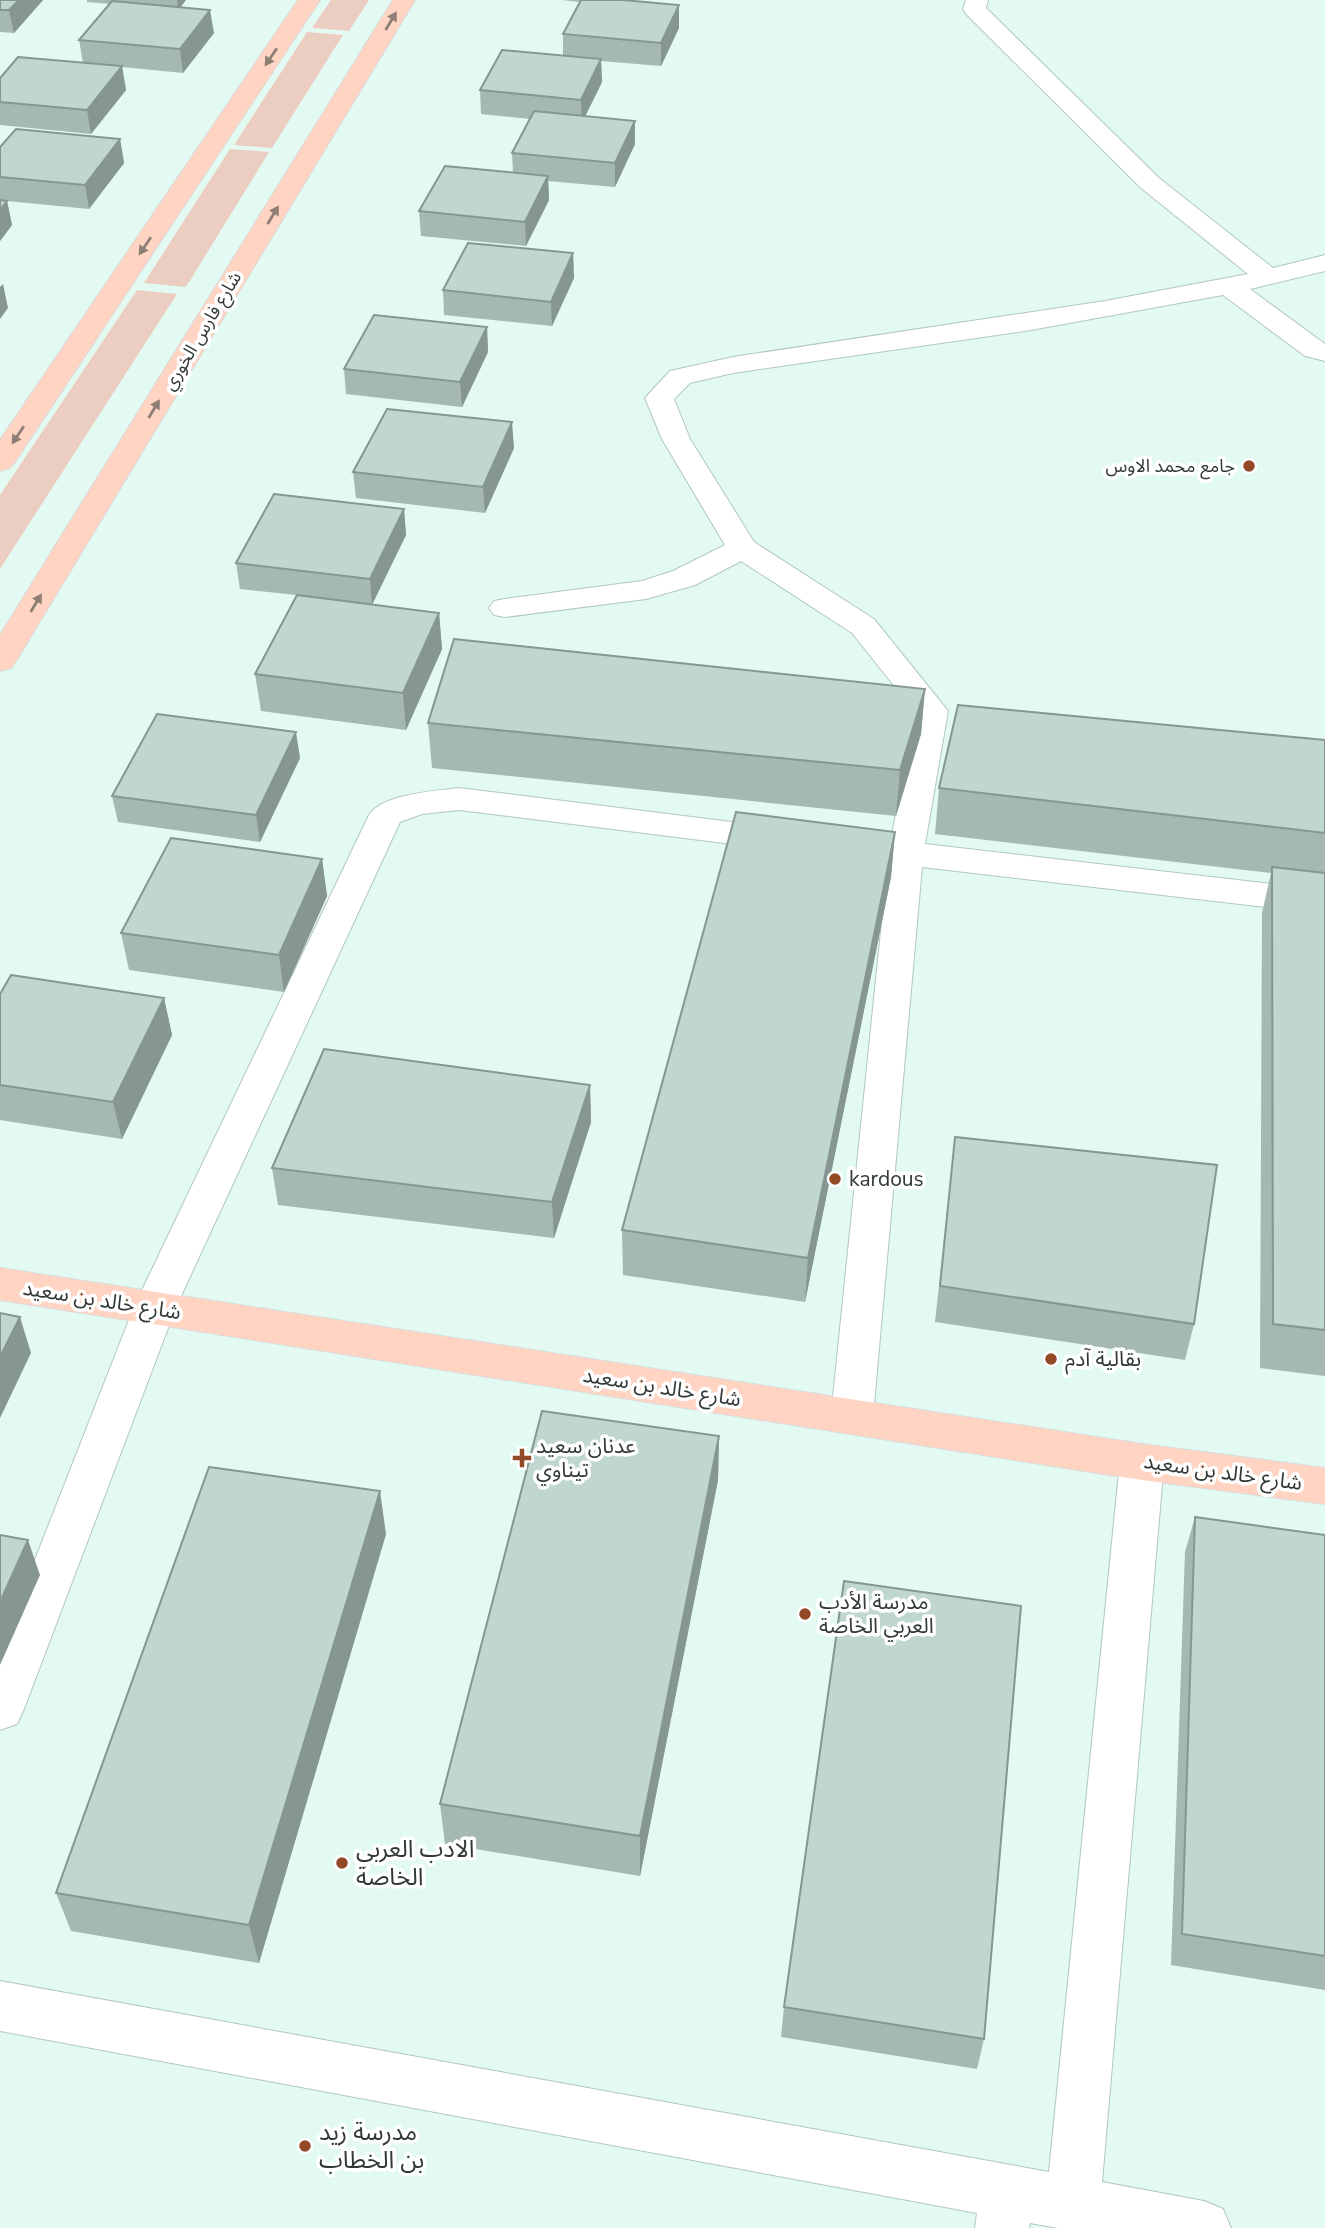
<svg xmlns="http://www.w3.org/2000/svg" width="1325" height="2228" font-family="'Nunito Sans','Noto Sans Arabic',sans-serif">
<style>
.green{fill:#ebcec1}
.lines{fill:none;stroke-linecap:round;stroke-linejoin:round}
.minor-casing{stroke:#b1c7c1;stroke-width:2}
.major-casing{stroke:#dadbdb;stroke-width:2}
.minor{fill:#fff;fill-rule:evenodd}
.major{fill:#ffd4c2;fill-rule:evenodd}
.wall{fill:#a5b8b3}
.shaded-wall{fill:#869692}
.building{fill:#c0d6d0;stroke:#869692;stroke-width:2}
.oneway{fill:#8e7f76}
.poi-dot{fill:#914926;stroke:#fff;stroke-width:2.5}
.labels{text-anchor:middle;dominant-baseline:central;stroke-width:7;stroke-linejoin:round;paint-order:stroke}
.far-street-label{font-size:18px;fill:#313937;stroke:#fff}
.far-poi-label{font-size:18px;fill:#313937;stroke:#fff;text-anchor:end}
.poi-label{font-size:21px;fill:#313937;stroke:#fff;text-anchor:start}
.street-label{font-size:21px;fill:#313937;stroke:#fff}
.near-poi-label{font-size:24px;fill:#313937;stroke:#fff;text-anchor:start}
</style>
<rect width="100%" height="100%" fill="#e3faf3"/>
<g class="green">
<polygon points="331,0 369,0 349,31 312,28"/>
<polygon points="307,32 343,35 272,148 234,145"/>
<polygon points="230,149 269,152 186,287 144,283"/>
<polygon points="137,290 177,294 0,569 0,495"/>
</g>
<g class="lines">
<g class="minor-casing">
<g id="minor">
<polygon points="966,0 988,0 986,8 1159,178 1273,268 1325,255 1325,271 1250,289 1325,344 1325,361 1305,356 1223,295 1031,330 733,373 690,383 674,399 690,439 754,542 874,619 948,711 925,844 1325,890 1325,914 922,867 873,1416 867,1428 852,1433 837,1428 831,1416 888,863 828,854 823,846 828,838 840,835 891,840 915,712 852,633 741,561 695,585 646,599 505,617 494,615 489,608 494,601 505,599 642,581 673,571 725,545 662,439 645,398 670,371 733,357 1105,301 1248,274 1141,188 966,14 963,9"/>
<path d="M459,788L780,828L792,831L797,839L792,847L780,850L459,810L422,814L400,822L176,1307L24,1709L17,1724L0,1730V1649L134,1307L369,815C382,794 435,791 459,788Z"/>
<polygon points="1142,1444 1157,1449 1164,1462 1102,2182 1204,2201 1223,2209 1231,2228 1058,2228 1030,2223 1029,2228 975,2228 977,2213 0,2031 0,1981 1049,2172 1120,1462 1127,1449"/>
</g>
</g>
<g class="major-casing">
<g id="major">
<polygon points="298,0 320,0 15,462 10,468 0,471 0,440"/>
<polygon points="393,0 415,0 16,661 11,668 0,671 0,635"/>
<polygon points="0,1268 1142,1444 1325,1468 1325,1504 1142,1480 0,1300"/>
</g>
</g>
<use href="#minor" class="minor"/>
<use href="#major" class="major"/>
</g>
<g class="wall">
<polygon points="0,0 43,0 14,33 0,32"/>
<polygon points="87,0 186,0 181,7 214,33 183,73 122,67 126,90 91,134 0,125 0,78 83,63 79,40 110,4 87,2"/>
<polygon points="562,0 630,0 679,5 679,28 661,66 601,61 602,82 585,116 635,144 615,187 548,181 549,200 526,246 421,236 419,211 513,173 512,153 530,119 481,114 480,90 563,56 563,34 580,2"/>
<polygon points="120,139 124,163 89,209 7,201 12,225 0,241 0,147"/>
<polygon points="573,253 574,278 552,326 444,315 443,290"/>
<polygon points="487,327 488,352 462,407 346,394 344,369"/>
<polygon points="514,448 485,513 356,498 353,472"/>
<polygon points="404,509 406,535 372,604 439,613 442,649 406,730 261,711 255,674 296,595 240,589 236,563"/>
<polygon points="925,689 921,734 896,816 432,768 428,723"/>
<polygon points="1325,740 1325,1376 1260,1368 1262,913 1271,873 935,834 939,788"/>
<polygon points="300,758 260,842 118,822 112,796"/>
<polygon points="895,832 891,877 805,1302 623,1275 622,1230"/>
<polygon points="322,859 327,896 284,992 129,970 121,933"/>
<polygon points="0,994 164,998 172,1035 122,1139 0,1120"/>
<polygon points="590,1085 591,1122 554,1238 278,1205 272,1168"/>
<polygon points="955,1137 1194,1324 1185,1360 935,1322"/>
<polygon points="719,1436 718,1480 640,1876 445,1844 440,1804"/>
<polygon points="1195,1517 1325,1535 1325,1990 1171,1965 1185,1552"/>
<polygon points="386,1534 259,1963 71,1931 56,1893"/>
<polygon points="784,2007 984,2039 977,2069 781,2037"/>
</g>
<g class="shaded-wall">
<polygon points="19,0 43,0 14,33 9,10"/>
<polygon points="177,0 186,0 178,10"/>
<polygon points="679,5 679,28 661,66 661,43"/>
<polygon points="210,10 214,33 183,73 180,49"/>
<polygon points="601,59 602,82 582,123 581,100"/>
<polygon points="122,66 126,90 91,134 87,110"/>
<polygon points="635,121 635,144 615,187 615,163"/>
<polygon points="120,139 124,163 89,209 85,185"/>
<polygon points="548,176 549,200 526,246 525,222"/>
<polygon points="7,201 12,225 0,241 0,210"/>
<polygon points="573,253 574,278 552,326 551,302"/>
<polygon points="3,284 8,308 0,319 0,287"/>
<polygon points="487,327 488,352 462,407 460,382"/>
<polygon points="512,422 514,448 485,513 483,487"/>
<polygon points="404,509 406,535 372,605 370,579"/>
<polygon points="439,613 442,649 406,730 403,693"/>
<polygon points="925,689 921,734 896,816 900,770"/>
<polygon points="296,732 300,758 260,842 256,815"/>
<polygon points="895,832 891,877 805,1302 808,1258"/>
<polygon points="322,859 327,896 284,992 279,955"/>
<polygon points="164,998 172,1035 122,1139 113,1102"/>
<polygon points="590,1085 591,1122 554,1238 552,1202"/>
<polygon points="20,1317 31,1353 0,1418 0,1357"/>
<polygon points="719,1436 718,1480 640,1876 640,1836"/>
<polygon points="380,1491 386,1534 259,1963 249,1925"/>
<polygon points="28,1540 40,1575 0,1665 0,1602"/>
</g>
<g class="building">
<polygon points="0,0 19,0 9,10 0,10"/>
<polygon points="581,0 623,0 679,5 661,43 563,34"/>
<polygon points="112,1 210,10 180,49 79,40"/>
<polygon points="502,50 601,59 581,100 480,90"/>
<polygon points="18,57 122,66 87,110 0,102 0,78"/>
<polygon points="534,111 635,121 615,163 512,153"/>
<polygon points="16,129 120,139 85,185 0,177 0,147"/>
<polygon points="445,166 548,176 525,222 419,211"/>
<polygon points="0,200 7,201 0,210"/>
<polygon points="468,243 573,253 551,302 443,290"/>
<polygon points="374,315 487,327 460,382 344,369"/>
<polygon points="387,409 512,422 483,487 353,472"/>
<polygon points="274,494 404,509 370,579 236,563"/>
<polygon points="297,595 439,613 403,693 255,674"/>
<polygon points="454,639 925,689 900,770 428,723"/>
<polygon points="958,705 1325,740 1325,833 939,788"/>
<polygon points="157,714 296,732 256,815 112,796"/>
<polygon points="736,812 895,832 808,1258 622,1230"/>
<polygon points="171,838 322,859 279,955 121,933"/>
<polygon points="1272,867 1325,873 1325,1330 1273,1324"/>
<polygon points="11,975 164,998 113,1102 0,1085 0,994"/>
<polygon points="324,1049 590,1085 552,1202 272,1168"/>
<polygon points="955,1137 1217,1165 1194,1324 940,1286"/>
<polygon points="0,1313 20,1317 0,1357"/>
<polygon points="542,1411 719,1436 640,1836 440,1804"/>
<polygon points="209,1467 380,1491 249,1925 56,1893"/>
<polygon points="1195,1517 1325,1535 1325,1956 1182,1934"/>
<polygon points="0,1535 28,1540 0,1602"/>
<polygon points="844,1581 1021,1606 984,2039 784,2007"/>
</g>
<defs><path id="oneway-solid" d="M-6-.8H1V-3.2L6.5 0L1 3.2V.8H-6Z" transform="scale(1.75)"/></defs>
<g class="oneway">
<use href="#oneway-solid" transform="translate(391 21) rotate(-59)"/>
<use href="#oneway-solid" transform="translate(271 57) rotate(124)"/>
<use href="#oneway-solid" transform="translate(273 215) rotate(-59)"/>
<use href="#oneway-solid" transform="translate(145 246) rotate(124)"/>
<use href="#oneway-solid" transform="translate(154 409) rotate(-59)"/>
<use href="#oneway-solid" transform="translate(18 435) rotate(124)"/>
<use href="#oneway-solid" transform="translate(36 603) rotate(-59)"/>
</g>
<g class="poi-dot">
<circle cx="1249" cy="466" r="7"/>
<circle cx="835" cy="1179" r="7"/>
<circle cx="1051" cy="1359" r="7"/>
<path d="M518.5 1447.5h7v7h7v7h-7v7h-7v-7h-7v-7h7z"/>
<circle cx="805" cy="1614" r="7"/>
<circle cx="342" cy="1863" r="7"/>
<circle cx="305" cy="2146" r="7"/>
</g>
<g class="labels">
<g class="far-street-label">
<text transform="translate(202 331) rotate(-59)">شارع فارس الخوري</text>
</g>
<g class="far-poi-label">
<text x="1235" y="466">جامع محمد الاوس</text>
</g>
<g class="poi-label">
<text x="849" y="1179">kardous</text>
<text x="1065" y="1359">بقالية آدم</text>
<text x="536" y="1446">عدنان سعيد<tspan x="536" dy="24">تيناوي</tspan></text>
<text x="819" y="1602">مدرسة الأدب<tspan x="819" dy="24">العربي الخاصة</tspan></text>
</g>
<g class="street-label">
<text transform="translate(102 1300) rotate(9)">شارع خالد بن سعيد</text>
<text transform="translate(662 1387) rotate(9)">شارع خالد بن سعيد</text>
<text transform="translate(1223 1472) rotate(8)">شارع خالد بن سعيد</text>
</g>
<g class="near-poi-label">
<text x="356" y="1849">الادب العربي<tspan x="356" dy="28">الخاصة</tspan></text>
<text x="319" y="2132">مدرسة زيد<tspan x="319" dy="28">بن الخطاب</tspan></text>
</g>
</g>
</svg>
